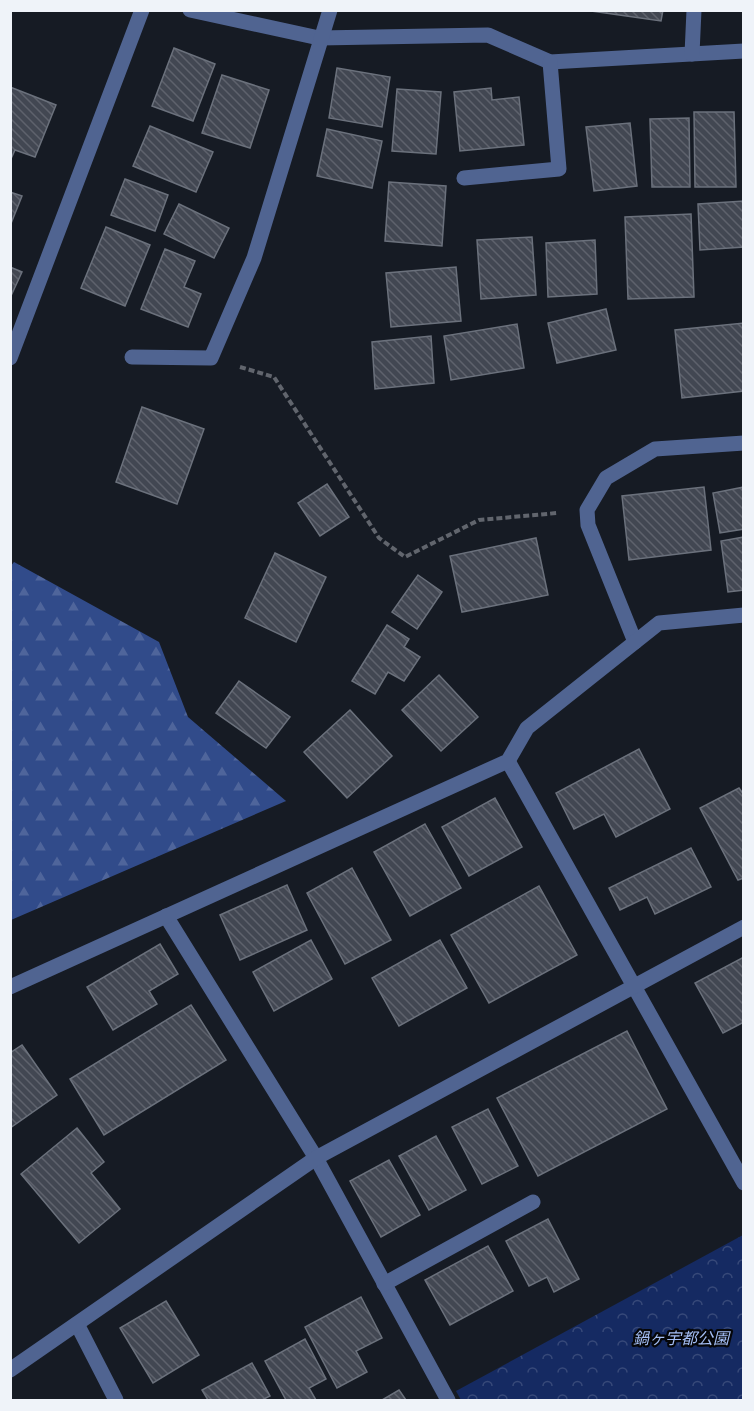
<svg xmlns="http://www.w3.org/2000/svg" width="754" height="1411" font-family="'IBM Plex Serif','Noto Sans JP',serif">
<style>
.forest{fill:url(#forest-firs)}
.park{fill:url(#park-crowns)}
.building{fill:url(#building-back-hatch);stroke:#6b717c;stroke-width:1.5}
.lines{fill:none;stroke-linecap:round;stroke-linejoin:round}
.path{stroke:#61656d;stroke-width:4;stroke-dasharray:6 3;stroke-linecap:butt}
.minor{stroke:#506491;stroke-width:15}
.labels{text-anchor:middle;dominant-baseline:central;stroke-width:4.5;stroke-linejoin:round;paint-order:stroke}
.park-label{font-size:16px;font-style:italic;fill:#a4bef4;stroke:#050609}
</style>
<defs>
<pattern id="forest-firs" width="22" height="20" patternUnits="userSpaceOnUse" patternTransform="scale(1.5)"><rect width="22" height="20" fill="#314b8a"/><path d="M5 1l3.5 6h-7zM16 11l3.5 6h-7z" fill="#4f659b"/></pattern>
<pattern id="park-crowns" width="20" height="18" patternUnits="userSpaceOnUse" patternTransform="scale(1.5)"><rect width="20" height="18" fill="#152a62"/><path d="M2 6a3 3 0 1 1 6 0M12 15a3 3 0 1 1 6 0" fill="none" stroke="#374979"/></pattern>
<pattern id="building-back-hatch" width="6" height="6" patternUnits="userSpaceOnUse" patternTransform="scale(1.5)"><rect width="6" height="6" fill="#424752"/><path d="M-1 5l2 2M0 0l6 6M5-1l2 2" fill="none" stroke="#5e626c"/></pattern>
</defs>
<rect width="100%" height="100%" fill="#161b24"/>
<polygon class="forest" points="14,562 159,642 188,717 286,801 11,920 10,567"/>
<polygon class="park" points="743,1235 743,1400 461,1400 456,1391"/>
<g class="building">
<polygon points="584,10 663,10 661,21"/>
<polygon points="174,48 215,64 193,121 152,106"/>
<polygon points="337,68 390,77 382,127 329,118"/>
<polygon points="222,75 269,90 250,148 202,133"/>
<polygon points="10,87 56,105 35,157 15,150 10,161"/>
<polygon points="491,88 492,100 519,97 524,145 460,151 454,92"/>
<polygon points="397,89 441,92 436,154 392,151"/>
<polygon points="694,112 734,112 736,187 695,187"/>
<polygon points="689,118 690,187 652,187 650,119"/>
<polygon points="630,123 637,186 594,191 586,127"/>
<polygon points="150,126 213,152 196,192 133,166"/>
<polygon points="327,129 382,141 372,188 317,176"/>
<polygon points="125,179 168,195 155,231 111,215"/>
<polygon points="389,182 446,186 442,246 385,241"/>
<polygon points="10,192 22,196 10,226"/>
<polygon points="744,201 744,247 700,250 698,204"/>
<polygon points="179,204 229,228 214,258 164,234"/>
<polygon points="691,214 694,297 628,299 625,217"/>
<polygon points="106,227 150,245 125,306 81,288"/>
<polygon points="532,237 536,295 481,299 477,240"/>
<polygon points="595,240 597,294 548,297 546,243"/>
<polygon points="165,249 195,261 184,287 201,294 188,327 141,309"/>
<polygon points="10,267 22,272 10,298"/>
<polygon points="456,267 461,321 391,327 386,273"/>
<polygon points="606,309 616,350 557,363 548,323"/>
<polygon points="744,323 744,391 682,398 675,330"/>
<polygon points="517,324 524,368 451,380 444,336"/>
<polygon points="431,336 434,383 375,389 372,342"/>
<polygon points="142,407 204,429 177,504 116,482"/>
<polygon points="327,484 349,517 320,536 298,503"/>
<polygon points="704,487 711,550 629,560 622,496"/>
<polygon points="744,487 744,529 720,533 713,493"/>
<polygon points="744,537 744,590 728,592 721,541"/>
<polygon points="536,538 548,595 462,612 450,556"/>
<polygon points="275,553 326,577 296,642 245,618"/>
<polygon points="418,575 442,592 417,629 392,612"/>
<polygon points="387,625 409,639 404,647 420,657 404,681 388,672 375,694 352,681"/>
<polygon points="439,675 478,717 441,751 402,710"/>
<polygon points="239,681 290,717 266,748 216,713"/>
<polygon points="350,710 392,756 347,798 304,752"/>
<polygon points="639,749 670,809 616,837 604,814 574,829 556,793"/>
<polygon points="739,788 744,795 744,878 738,880 700,808"/>
<polygon points="495,798 522,847 469,876 442,827"/>
<polygon points="425,824 461,888 410,916 374,852"/>
<polygon points="691,848 711,887 655,914 647,897 620,910 609,888"/>
<polygon points="352,868 391,940 345,964 307,893"/>
<polygon points="287,885 307,930 240,960 220,915"/>
<polygon points="539,886 577,955 489,1003 451,935"/>
<polygon points="311,940 332,979 274,1011 253,972"/>
<polygon points="440,940 467,988 399,1026 372,978"/>
<polygon points="160,944 178,974 149,991 157,1004 113,1030 87,987"/>
<polygon points="744,957 744,1022 723,1033 695,983"/>
<polygon points="191,1005 226,1060 104,1135 70,1079"/>
<polygon points="627,1031 667,1109 538,1176 497,1098"/>
<polygon points="22,1045 57,1095 10,1128 10,1053"/>
<polygon points="488,1109 518,1166 482,1184 452,1127"/>
<polygon points="77,1128 104,1162 91,1173 120,1209 79,1243 21,1174"/>
<polygon points="436,1136 466,1190 429,1210 399,1156"/>
<polygon points="389,1160 420,1215 381,1237 350,1181"/>
<polygon points="548,1219 579,1279 554,1292 547,1277 529,1286 506,1241"/>
<polygon points="488,1246 513,1291 450,1325 425,1280"/>
<polygon points="361,1297 382,1338 356,1351 367,1372 337,1388 305,1327"/>
<polygon points="166,1301 199,1355 153,1383 120,1328"/>
<polygon points="305,1339 326,1379 309,1388 316,1400 286,1400 265,1361"/>
<polygon points="252,1363 270,1396 262,1400 208,1400 202,1390"/>
<polygon points="399,1390 406,1400 382,1400"/>
</g>
<g class="lines">
<polyline class="path" points="240,367 274,377 379,538 405,557 479,520 557,513"/>
<g class="minor">
<polyline points="190,10 319,38 488,35 550,62 744,51"/>
<polyline points="692,54 694,10"/>
<polyline points="464,178 559,169 550,62"/>
<polyline points="132,357 211,358 254,258 330,10"/>
<polyline points="10,358 142,10"/>
<polyline points="635,642 588,525 587,510 606,478 655,449 744,443"/>
<polyline points="508,761 744,1183"/>
<polyline points="166,916 316,1158 448,1400"/>
<polyline points="10,987 508,761 527,728 659,623 744,615"/>
<polyline points="384,1284 533,1202"/>
<polyline points="77,1324 116,1400"/>
<polyline points="10,1370 316,1158 744,927"/>
</g>
</g>
<g class="labels">
<g class="park-label">
<text x="681" y="1338">鍋ヶ宇都公園</text>
</g>
</g>
<rect width="754" height="1411" fill="none" stroke="#eff3f9" stroke-width="24"/>
</svg>
